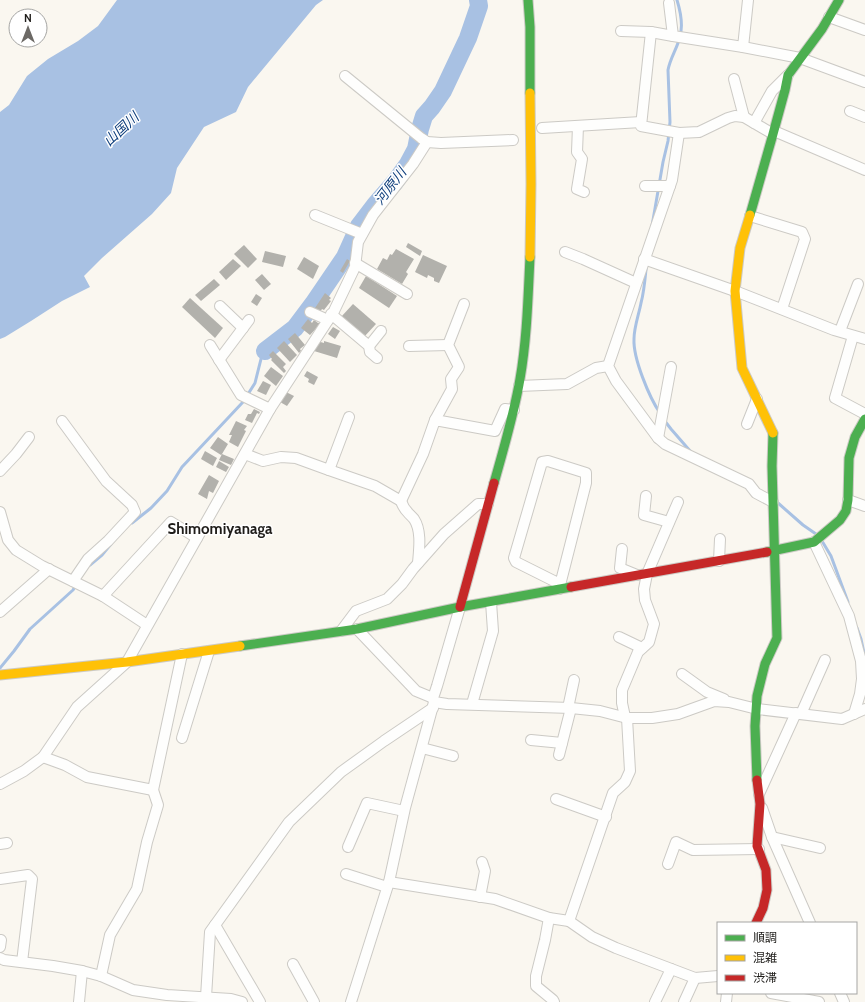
<svg xmlns="http://www.w3.org/2000/svg" width="865" height="1002" font-family="Cabin,'Noto Sans JP',sans-serif">
<style>
.water{fill:#a8c1e3}
.lines{fill:none;stroke-linecap:round;stroke-linejoin:round}
.stream{stroke:#a8c1e3;stroke-width:3}
.river{stroke:#a8c1e3;stroke-width:18}
.building{fill:#b2b1ac}
.street-casing{stroke:#cccac5;stroke-width:12}
.fast-casing{stroke:#cccac5;stroke-width:11}
.slow-casing{stroke:#cccac5;stroke-width:11}
.jam-casing{stroke:#cccac5;stroke-width:11}
.street{stroke:#fefefd;stroke-width:10}
.fast{stroke:#4caf50;stroke-width:9}
.slow{stroke:#ffc107;stroke-width:9}
.jam{stroke:#c62828;stroke-width:9}
.labels{text-anchor:middle;dominant-baseline:central;stroke-width:3;stroke-linejoin:round;paint-order:stroke}
.water-label{font-size:14px;font-style:italic;fill:#0f3f7d;stroke:#fff}
.quarter-label{font-size:15px;font-weight:bold;fill:#1f1d1a;stroke:#fff}
</style>
<rect width="100%" height="100%" fill="#faf7f0"/>
<polygon class="water" points="117,0 323,0 316,5 248,87 236,112 204,127 177,168 171,193 152,214 102,258 84,276 90,287 62,301 31,321 5,337 0,339 0,112 9,105 27,76 48,59 78,41 98,26"/>
<g class="lines">
<g class="stream">
<path d="M652,226L663,162L668,141L670,122L668,70C670,59 676,50 679,40C684,27 681,13 677,0"/>
<path d="M646,269C645,280 644,292 641,303C639,314 634,327 634,339C633,358 649,397 660,413"/>
<polyline points="664,420 671,429 691,452"/>
<polyline points="778,503 803,525 816,534"/>
<polyline points="132,523 151,508 167,491 182,467 243,402 255,383 261,359 265,351"/>
<polyline points="822,541 831,556 848,602"/>
<polyline points="90,565 102,555 111,544"/>
<polyline points="857,628 861,639 864,653"/>
<polyline points="0,668 14,651 30,629 73,590 76,585"/>
</g>
<polyline class="river" points="265,351 295,328 313,304 345,257 359,226 375,205 395,182 408,164 416,149 420,129 424,116 432,107 443,91 468,38 479,6 478,0"/>
</g>
<g class="building">
<polygon points="408,243 422,251 420,256 406,247"/>
<polygon points="244,245 257,259 248,268 234,254"/>
<polygon points="396,249 414,259 406,272 408,274 402,284 377,269 383,258 387,260 390,254 392,255"/>
<polygon points="265,251 286,256 283,267 262,262"/>
<polygon points="423,255 447,266 439,283 434,281 434,278 428,275 427,278 415,272"/>
<polygon points="304,257 319,266 313,279 297,269"/>
<polygon points="233,259 241,266 226,280 219,272"/>
<polygon points="347,259 350,261 343,273 340,271"/>
<polygon points="262,274 271,284 264,290 255,280"/>
<polygon points="366,276 397,296 389,308 359,288"/>
<polygon points="214,279 220,285 201,301 195,295"/>
<polygon points="325,293 331,298 329,300 331,301 324,310 322,309 320,312 315,308"/>
<polygon points="256,294 262,298 257,306 251,302"/>
<polygon points="190,298 223,328 215,338 182,307"/>
<polygon points="353,304 376,324 364,337 341,317"/>
<polygon points="308,319 312,323 314,320 318,323 321,323 310,335 301,328"/>
<polygon points="333,327 340,331 335,339 328,334"/>
<polygon points="295,333 305,345 300,349 301,351 299,353 288,339"/>
<polygon points="284,341 297,355 290,362 277,348"/>
<polygon points="317,341 324,343 324,341 341,346 337,358 314,351"/>
<polygon points="273,351 286,364 283,367 286,371 284,373 271,360 272,359 269,355"/>
<polygon points="271,367 283,376 276,386 264,376"/>
<polygon points="307,371 318,377 314,385 308,382 309,379 304,376"/>
<polygon points="263,381 271,385 266,395 257,391"/>
<polygon points="286,392 294,396 287,406 280,402"/>
<polygon points="254,409 260,412 259,414 257,413 252,423 245,420 248,414 251,414"/>
<polygon points="236,421 247,426 244,430 246,431 238,447 229,442 232,435 229,435"/>
<polygon points="218,437 228,444 222,454 234,459 231,465 219,460 222,454 221,455 210,448"/>
<polygon points="205,451 217,458 213,466 201,459"/>
<polygon points="219,461 229,467 226,472 216,467"/>
<polygon points="209,475 219,481 213,493 209,491 207,499 198,494"/>
</g>
<g class="lines">
<g class="street-casing">
<g id="street">
<polyline points="669,3 673,36 743,47 800,58 865,82"/>
<polyline points="829,17 865,30"/>
<polyline points="621,31 651,32 673,36"/>
<polyline points="651,32 641,126 679,133 699,132 728,118 735,116 744,117 773,134"/>
<polyline points="743,47 748,0"/>
<polyline points="345,76 421,138 427,142 441,143 513,140"/>
<polyline points="734,79 744,117"/>
<polyline points="850,111 865,117"/>
<polyline points="754,123 772,91 788,75"/>
<polyline points="578,126 577,152 582,159 577,189 584,192"/>
<polyline points="542,128 641,122"/>
<polyline points="774,131 865,170"/>
<polyline points="679,133 672,180 608,366 616,381 658,438 665,444 749,484 756,493 773,502"/>
<polyline points="645,186 670,186"/>
<polyline points="315,215 362,234"/>
<polyline points="750,216 802,232 805,239 782,309"/>
<polyline points="565,252 583,259 636,283"/>
<polyline points="644,259 735,291 834,330 865,339"/>
<polyline points="355,263 407,294"/>
<polyline points="220,306 243,328"/>
<polyline points="310,312 328,320"/>
<polyline points="331,314 369,346 370,352 377,358"/>
<polyline points="840,331 858,284"/>
<polyline points="853,336 835,398 865,414"/>
<polyline points="210,345 241,395 270,409"/>
<polyline points="369,346 381,331"/>
<polyline points="409,346 448,345"/>
<polyline points="219,360 249,320"/>
<polyline points="519,386 567,384 596,368 608,366"/>
<polyline points="435,420 452,389 451,379 459,367 448,345 464,304"/>
<polyline points="62,421 106,481 132,505 135,512 108,541 88,559 73,581"/>
<polyline points="747,424 757,399"/>
<polyline points="658,438 671,367"/>
<polyline points="245,454 263,461 281,457 296,458 329,470 349,417"/>
<polyline points="329,470 375,486 401,501 423,454 435,420 495,431 505,409 514,410"/>
<polyline points="0,471 16,454 29,437"/>
<polyline points="646,496 644,515 669,522"/>
<polyline points="848,500 865,506"/>
<path d="M401,501C404,511 408,512 414,519C422,531 419,550 418,563"/>
<polyline points="0,512 8,540 16,550 42,566 103,596 147,625"/>
<polyline points="814,542 849,616 861,661 862,679 860,694 854,714"/>
<polyline points="622,549 620,568 637,575"/>
<polyline points="719,561 720,539"/>
<polyline points="559,589 586,483 586,473 548,461 542,462 514,558 516,562 560,584"/>
<polyline points="103,596 171,522 197,538"/>
<polyline points="0,612 49,569"/>
<polyline points="357,629 416,691 433,698"/>
<polyline points="341,631 356,611 387,599 402,584 413,569 444,534 478,504 488,504"/>
<polyline points="619,637 642,648"/>
<polyline points="682,674 707,692 724,699"/>
<polyline points="434,702 447,704 571,708 600,711 627,718 652,718 678,714 714,701 729,702 757,709 842,719 865,709"/>
<polyline points="472,704 493,631 491,602"/>
<polyline points="568,708 574,680"/>
<polyline points="801,714 825,660"/>
<polyline points="625,717 622,703 622,690 638,652 649,642 654,624 645,600 644,589 647,574 678,502"/>
<polyline points="182,738 209,651"/>
<polyline points="531,740 562,743"/>
<polyline points="422,748 453,756"/>
<polyline points="559,755 571,708"/>
<polyline points="43,757 65,765 87,777 153,790 182,654"/>
<polyline points="0,784 24,771 43,757 77,707 127,662 270,409 334,311 355,267 358,242 373,215 413,164 427,142"/>
<polyline points="759,794 796,713"/>
<polyline points="556,799 606,817"/>
<polyline points="762,808 772,837 810,923"/>
<polyline points="772,837 820,848"/>
<polyline points="0,844 7,843"/>
<polyline points="348,847 367,803 404,811"/>
<polyline points="668,864 676,842 693,850 759,849"/>
<polyline points="346,874 387,887"/>
<polyline points="0,879 28,875 32,879 22,962"/>
<polyline points="389,882 495,899 549,918 569,921 613,793 625,782 630,771 627,718"/>
<polyline points="480,897 485,871 482,862"/>
<polyline points="549,918 545,940 536,976 536,986 553,1000 554,1002"/>
<polyline points="569,921 592,937 616,948 695,978 718,976"/>
<polyline points="215,925 260,1002"/>
<polyline points="0,947 1,940"/>
<polyline points="0,958 4,960 53,966 82,971"/>
<polyline points="293,964 314,1002"/>
<polyline points="101,976 110,935 137,889 147,842 158,805 153,790"/>
<polyline points="771,993 819,1002"/>
<polyline points="840,993 844,1002"/>
<polyline points="206,997 210,932 289,822 341,772 384,741 433,708"/>
<polyline points="79,1002 82,971 101,976 133,990 167,995 231,999 242,1002"/>
<polyline points="351,1002 389,882 405,808 434,702 433,698 437,686 460,607"/>
<polyline points="655,1002 671,969"/>
<polyline points="684,1002 695,978"/>
<polyline points="726,1002 727,993"/>
</g>
</g>
<g class="fast-casing">
<g id="fast">
<polyline points="528,0 530,27 530,93"/>
<polyline points="750,215 773,134 785,90 788,75 822,29 839,0"/>
<path d="M494,483C504,448 514,414 520,379C527,339 528,297 530,257"/>
<polyline points="767,552 814,542 840,520 846,511 848,500 849,458 855,437 865,419"/>
<polyline points="240,646 357,629 460,607 571,587"/>
<polyline points="757,780 755,726 757,696 765,664 777,638 772,466 773,433"/>
</g>
</g>
<g class="slow-casing">
<g id="slow">
<polyline points="750,215 740,248 735,291 742,368 773,433"/>
<polyline points="530,257 531,184 530,93"/>
<polyline points="0,675 127,662 240,646"/>
</g>
</g>
<g class="jam-casing">
<g id="jam">
<polyline points="571,587 767,552"/>
<polyline points="460,607 494,483"/>
<polyline points="756,923 763,908 767,890 766,870 757,846 760,804 757,780"/>
</g>
</g>
<use href="#street" class="street"/>
<use href="#fast" class="fast"/>
<use href="#slow" class="slow"/>
<use href="#jam" class="jam"/>
</g>
<g class="labels">
<g class="water-label">
<text transform="translate(121 129) rotate(-43)">山国川</text>
<text transform="translate(390 186) rotate(-52)">河原川</text>
</g>
<g class="quarter-label">
<text x="220" y="529">Shimomiyanaga</text>
</g>
</g>
<rect x="717" y="922" width="140" height="72" fill="#ffffff" stroke="#a5a5a3"/>
<rect x="725" y="935" width="20" height="6" fill="#4caf50" stroke="#a5a5a3"/>
<text x="753" y="942" font-size="12" fill="#1f1d1a">順調</text>
<rect x="725" y="955" width="20" height="6" fill="#ffc107" stroke="#a5a5a3"/>
<text x="753" y="962" font-size="12" fill="#1f1d1a">混雑</text>
<rect x="725" y="975" width="20" height="6" fill="#c62828" stroke="#a5a5a3"/>
<text x="753" y="982" font-size="12" fill="#1f1d1a">渋滞</text>
<g transform="translate(28 28)"><circle r="19" fill="#ffffff" stroke="#a5a5a3"/>
<path d="M0-3L7 15L0 10L-7 15Z" fill="#6c6965"/>
<text y="-6" font-size="11" font-weight="bold" text-anchor="middle" fill="#1f1d1a">N</text>
</g>
</svg>
